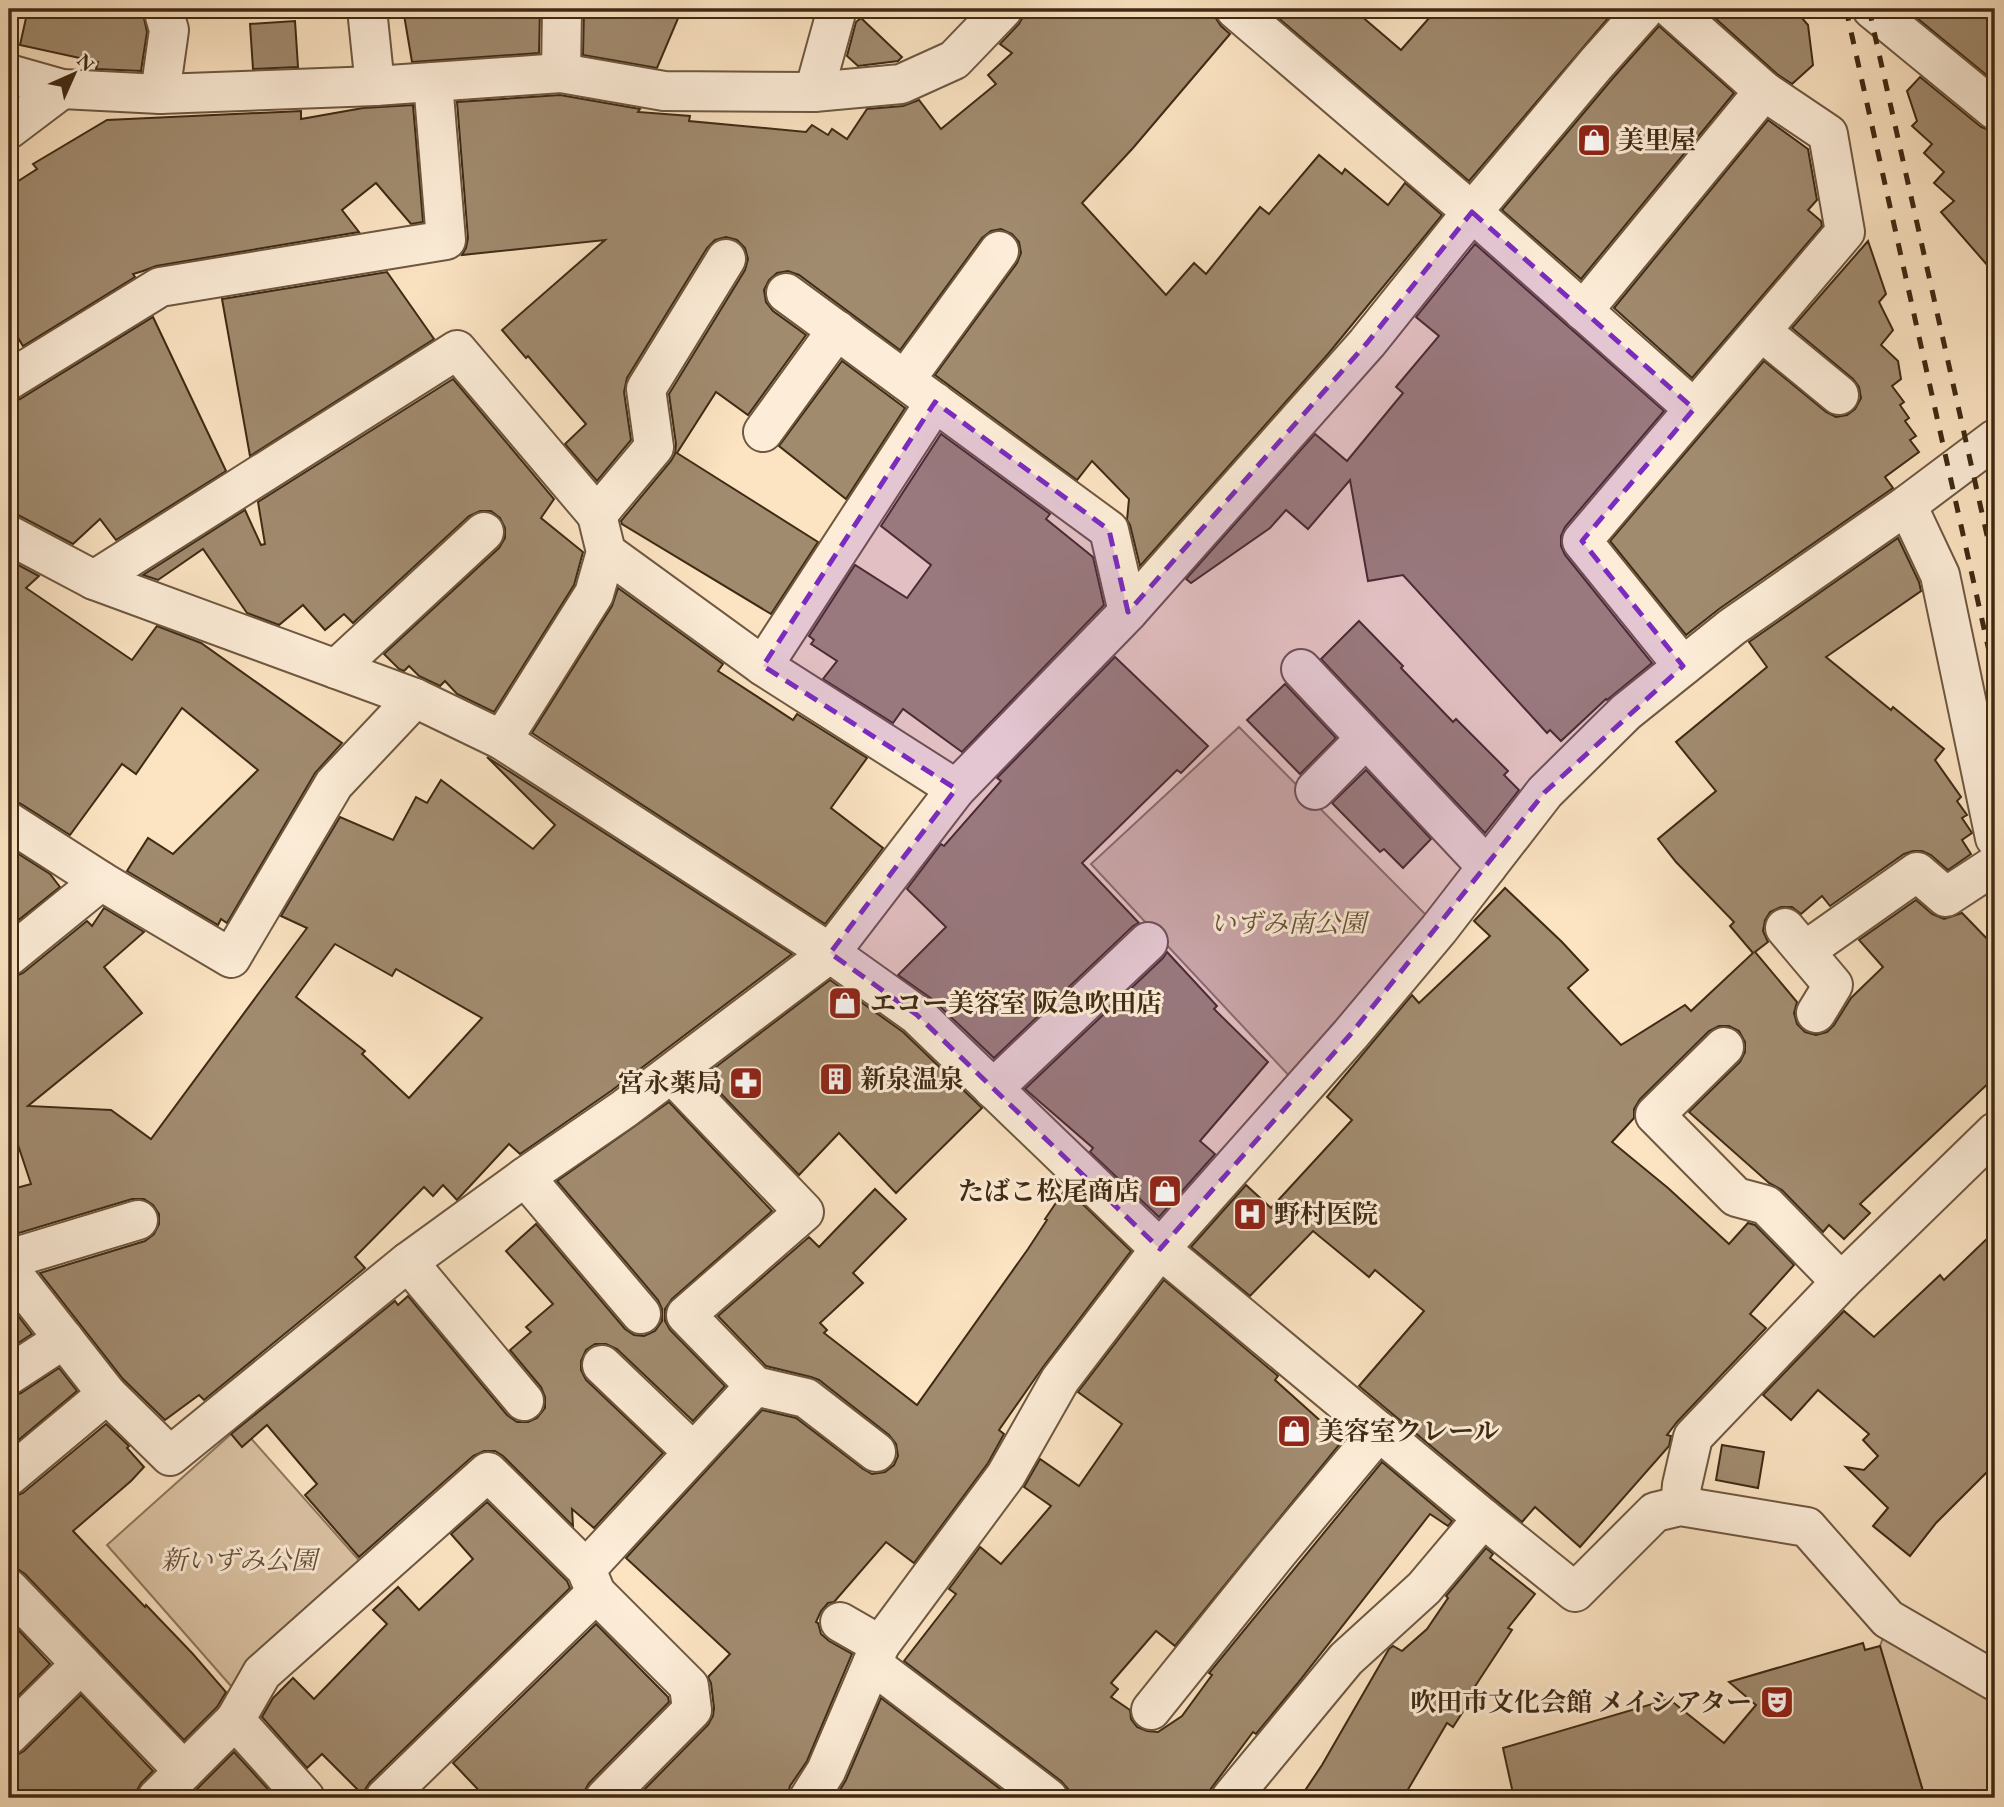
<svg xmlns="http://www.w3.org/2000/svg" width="2004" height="1807" font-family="'EB Garamond','Noto Serif JP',serif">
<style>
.green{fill:#dcc4a5;stroke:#8e775c;stroke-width:2}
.building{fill:#a18b6f;stroke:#3f2a14;stroke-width:2;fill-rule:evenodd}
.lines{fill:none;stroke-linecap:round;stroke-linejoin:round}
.minor-casing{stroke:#6e5840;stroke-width:42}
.minor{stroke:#fdedd8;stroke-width:38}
.rail{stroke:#3f2a14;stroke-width:5;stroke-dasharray:12 12;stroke-linecap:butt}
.marked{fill:#7b2cbf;fill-opacity:0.2;stroke:#7b2cbf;stroke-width:5;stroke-dasharray:14 9;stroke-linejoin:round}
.labels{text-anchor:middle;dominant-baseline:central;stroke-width:6;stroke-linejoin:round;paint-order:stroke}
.poi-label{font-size:26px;font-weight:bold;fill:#3f2a14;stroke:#fdedd8;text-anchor:start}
.park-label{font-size:26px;font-style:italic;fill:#665038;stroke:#fdedd8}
</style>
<rect width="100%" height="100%" fill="#fce4c3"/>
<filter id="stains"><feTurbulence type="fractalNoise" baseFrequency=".00286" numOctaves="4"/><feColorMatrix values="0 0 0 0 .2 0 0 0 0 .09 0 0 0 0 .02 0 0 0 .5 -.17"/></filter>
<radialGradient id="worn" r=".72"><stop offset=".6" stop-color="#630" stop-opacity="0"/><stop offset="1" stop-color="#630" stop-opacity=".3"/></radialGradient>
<g class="green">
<polygon points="1239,727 1429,918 1293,1080 1091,864"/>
<polygon points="240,1426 372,1575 238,1694 107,1545"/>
<polygon points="1884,1635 1995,1700 1995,1798 1925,1798 1880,1646"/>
</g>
<g class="building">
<polygon points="28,9 142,9 147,32 141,71 96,69 98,62 20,45"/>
<polygon points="403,9 540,9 539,53 412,62"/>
<polygon points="584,9 682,9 657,68 583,55"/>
<polygon points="1024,9 1214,9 1215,17 1221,26 1230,34 1133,148 1082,203 1166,295 1194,263 1206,274 1260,207 1269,214 1319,155 1342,174 1345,169 1388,205 1405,183 1442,215 1328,354 1140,566 1130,525 1127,520 1129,499 1092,461 1077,480 935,375 1017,263 1021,253 1019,242 1012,234 1001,229 991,231 982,238 900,350 799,275 788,271 777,273 769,280 764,290 766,302 773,311 806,335 748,415 716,392 677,453 818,542 771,614 622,524 621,521 671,461 675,454 676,444 669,394 745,270 748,259 745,248 737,240 726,237 715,240 707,248 627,378 624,392 631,440 597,481 565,444 586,424 528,356 526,358 502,330 605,240 462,255 466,248 468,238 457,102 560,95 640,109 638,112 690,116 689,121 806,132 812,125 828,135 832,129 847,139 867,109 903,106 919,100 941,129 996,84 988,75 1012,53 1000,44 1019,24 1024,15"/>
<polygon points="1268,9 1353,9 1401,50 1437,9 1616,9 1469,181"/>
<polygon points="1705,9 1794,9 1808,25 1813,65 1792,84 1777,74"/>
<polygon points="1906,9 1995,9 1995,82"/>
<polygon points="861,18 902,57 898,61 858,66 847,56 856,22"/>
<polygon points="295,21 298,67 253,69 250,24"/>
<polygon points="1659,26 1734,93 1581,279 1502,210 1613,78"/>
<polygon points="1920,77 1981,127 1991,131 1995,131 1995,274 1941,212 1954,201 1934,183 1944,172 1924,153 1932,144 1912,126 1917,121 1907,91"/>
<polygon points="413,105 423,222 411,224 376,183 342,210 359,232 156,266 143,271 133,274 135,277 23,346 9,323 9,187 37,169 33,164 107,120 301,111 301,119 363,108"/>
<polygon points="1768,120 1808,149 1817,200 1808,210 1821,221 1822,226 1692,378 1614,308"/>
<polygon points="1868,241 1886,294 1879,302 1893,330 1881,345 1898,361 1901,379 1892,386 1904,402 1900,405 1909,418 1905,421 1916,436 1910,440 1919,452 1885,477 1893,488 1719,609 1686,635 1610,541 1764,361 1826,412 1836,417 1847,415 1855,409 1861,398 1859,387 1853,379 1792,328"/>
<polygon points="1475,244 1664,411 1565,527 1561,536 1561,546 1565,555 1652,663 1607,700 1606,699 1561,741 1550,730 1547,733 1403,575 1368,581 1350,480 1308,529 1286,510 1270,528 1191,583 1186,579 1315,434 1347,461 1403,393 1396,387 1439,336 1416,317"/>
<polygon points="387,272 434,339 250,456 222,299"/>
<polygon points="153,317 226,471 116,540 100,519 73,544 18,515 9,505 9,402 20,399"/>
<polygon points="842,361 905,408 846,499 779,446"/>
<polygon points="453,379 554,499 541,518 583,552 574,585 494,712 457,694 445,681 440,686 419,676 409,666 404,671 399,669 384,654 499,548 505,538 505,528 500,518 491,511 480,511 469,516 353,623 344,614 325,630 303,605 279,625 247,613 203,549 158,580 143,575 245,510 261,545 265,544 258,502"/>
<polygon points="941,434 1050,514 1046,519 1093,557 1104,605 962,752 903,709 893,723 823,679 837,661 811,644 814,640 809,636 855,565 907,598 931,565 881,526"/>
<polygon points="1898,538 1919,582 1921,591 1826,657 1891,710 1893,707 1944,749 1935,760 1961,797 1957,801 1967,815 1962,818 1972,833 1962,840 1971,854 1948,870 1931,855 1922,851 1913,851 1904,854 1830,906 1822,896 1801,914 1792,907 1781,907 1770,912 1765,920 1763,931 1768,942 1755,952 1797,1002 1794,1013 1797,1024 1805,1032 1816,1035 1827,1032 1834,1025 1851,998 1883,967 1859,940 1916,900 1932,914 1944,919 1962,913 1995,947 1995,1077 1860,1204 1870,1213 1844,1239 1829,1225 1823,1232 1782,1190 1769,1183 1689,1112 1740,1062 1745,1052 1745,1042 1739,1031 1729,1026 1719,1026 1709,1031 1640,1099 1634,1109 1634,1118 1612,1142 1668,1188 1729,1244 1748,1223 1755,1225 1794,1265 1750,1314 1766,1328 1677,1422 1667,1435 1671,1436 1669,1446 1580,1547 1535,1507 1522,1522 1359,1386 1424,1311 1375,1270 1369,1277 1313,1231 1250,1296 1191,1247 1246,1185 1271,1208 1352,1120 1327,1097 1412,995 1419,1003 1490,936 1474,921 1505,888 1562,942 1588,970 1568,988 1621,1045 1685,1005 1691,1011 1753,953 1730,926 1734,922 1676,862 1658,839 1716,791 1676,742 1767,667 1749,642"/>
<polygon points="9,560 39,576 26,588 132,660 157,626 201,643 342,743 315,773 227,923 221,919 218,925 127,871 148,838 173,854 258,770 182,708 136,774 122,764 70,835 21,804 9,800"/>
<polygon points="618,588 723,664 718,671 793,720 797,714 867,758 831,808 883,848 825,924 532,733 612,606"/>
<polygon points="1359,621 1403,666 1401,668 1453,722 1456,719 1508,771 1504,775 1519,790 1485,833 1321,659"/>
<polygon points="1115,657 1208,746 1181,773 1177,770 1082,863 1139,923 1133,926 994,1058 932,999 898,975 946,927 907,889 941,844 944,846 1001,781 997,778"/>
<polygon points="1285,684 1336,738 1300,774 1247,720"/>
<path d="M487,757L792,954L611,1091L520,1154L509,1144L457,1200L443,1185L433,1196L424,1187L355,1257L365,1268L204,1400L199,1395L165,1420L123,1379L40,1273L145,1241L154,1234L159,1224V1214L153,1205L144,1199H132L9,1236V1190L31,1184L10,1121L9,1122V979L23,973L87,921L92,926L104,908L144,932L104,967L142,1013L28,1106L111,1110L151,1139L307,928L281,916L340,817L393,840L416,797L427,803L441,780L533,849L555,825ZM335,944L392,976L396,969L482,1018L409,1098L362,1054L365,1051L296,997Z"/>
<polygon points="1366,770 1431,839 1403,868 1384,849 1380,852 1332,803"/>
<polygon points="9,848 50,874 60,887 11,926 9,923"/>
<polygon points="1167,952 1217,1006 1214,1009 1268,1062 1200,1141 1215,1154 1159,1217 1090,1152 1093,1148 1025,1089 1163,958"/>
<polygon points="830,980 903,1032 982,1108 896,1193 839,1133 799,1175 704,1076"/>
<polygon points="669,1102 772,1211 672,1299 665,1309 665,1321 670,1330 725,1386 693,1421 617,1349 606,1344 595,1344 586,1350 581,1361 581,1370 586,1380 663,1453 594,1528 572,1509 573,1526 503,1456 495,1451 484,1451 473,1456 359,1557 305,1495 317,1484 267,1425 242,1447 231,1434 395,1301 398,1305 408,1296 507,1415 517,1422 528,1422 537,1418 545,1408 545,1397 541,1387 510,1350 531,1332 526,1327 553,1304 506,1251 536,1224 625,1329 634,1335 644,1336 655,1331 662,1321 662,1309 658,1300 557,1181"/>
<polygon points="1066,1188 1131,1251 1043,1367 999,1430 1004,1434 988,1463 914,1563 886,1542 834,1602 828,1603 821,1611 816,1622 818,1623 821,1634 829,1641 852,1654 807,1761 790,1786 787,1798 636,1798 708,1725 713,1716 714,1708 711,1683 708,1677 730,1654 626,1558 762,1410 796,1418 863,1469 872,1474 885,1472 894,1465 898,1456 896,1444 889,1435 819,1380 811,1377 766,1366 718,1316 809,1237 819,1247 875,1189 906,1219 853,1273 863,1283 820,1323 827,1330 824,1333 917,1405 1028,1249 1047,1220 1045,1219"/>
<polygon points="1995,1231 1995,1464 1936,1523 1910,1556 1873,1526 1888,1508 1846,1467 1864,1470 1878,1456 1863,1440 1869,1434 1818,1390 1791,1420 1763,1395 1844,1311 1874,1337 1940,1275 1944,1280"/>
<polygon points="1164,1280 1278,1376 1275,1380 1324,1424 1329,1418 1348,1434 1175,1646 1156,1631 1111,1683 1118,1689 1111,1697 1130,1710 1131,1719 1137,1727 1147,1731 1158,1732 1182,1716 1212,1675 1209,1673 1382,1462 1452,1521 1448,1526 1430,1514 1297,1684 1256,1734 1253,1732 1204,1798 1069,1798 1068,1789 1061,1781 904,1661 956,1594 949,1589 980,1547 1001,1564 1051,1506 1024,1487 1040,1459 1079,1486 1122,1424 1078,1392"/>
<polygon points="9,1304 32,1334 9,1349"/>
<polygon points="59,1368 77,1391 9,1448 9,1397 21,1393"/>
<polygon points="106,1424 129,1446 127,1448 144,1467 131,1481 73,1531 145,1607 146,1605 192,1653 226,1692 217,1707 184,1740 25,1574 16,1568 9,1568 9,1497 13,1497 23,1493"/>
<polygon points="1722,1445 1764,1452 1758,1488 1716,1480"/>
<polygon points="487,1502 567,1581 570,1588 370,1782 364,1791 364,1796 322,1754 307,1768 262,1717 273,1698 293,1678 314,1699 387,1624 373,1610 398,1587 419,1610 473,1559 451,1534"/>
<polygon points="1486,1548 1493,1554 1490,1558 1535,1594 1508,1628 1512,1630 1470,1694 1473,1696 1453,1727 1447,1723 1403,1798 1300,1798 1322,1765 1389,1649 1393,1646 1402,1651 1427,1629 1448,1598 1446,1596"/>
<polygon points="9,1620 50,1664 9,1705"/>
<polygon points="596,1624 668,1697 669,1702 589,1783 584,1792 584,1798 486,1798 453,1763"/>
<polygon points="1863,1643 1865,1650 1880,1646 1925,1798 1514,1798 1503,1748 1669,1699 1724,1743 1756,1705 1729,1682"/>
<polygon points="81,1695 153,1771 141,1783 136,1792 136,1798 9,1798 9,1756 15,1756 24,1751"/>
<polygon points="881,1698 1012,1798 835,1798 846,1780"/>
<polygon points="234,1752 276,1798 188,1798"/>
</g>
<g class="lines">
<g class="minor-casing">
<g id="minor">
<polyline points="367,9 375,86"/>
<polyline points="1235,9 1472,212 1694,409"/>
<polyline points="1872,9 1995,110"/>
<polyline points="561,73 562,9"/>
<polyline points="9,74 62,89 160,94 375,86 561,73 664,91 814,92 901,84 954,60 1003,9"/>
<polyline points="814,92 837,9"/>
<polyline points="160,94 169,30 163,9"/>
<polyline points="9,129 62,89"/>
<polyline points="786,293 1109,530 1128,612"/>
<polyline points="1583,311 1764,91 1672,9"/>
<polyline points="1761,331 1839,395"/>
<polyline points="9,380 160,287 446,240 433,82"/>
<polyline points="905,380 999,251"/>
<polyline points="935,402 763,666 956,789"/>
<polyline points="763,432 837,330"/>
<polyline points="1907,505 1940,575 1995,838"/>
<polyline points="9,535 94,580 415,698 502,740 830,953 917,1015 1160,1249 1483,1518 1575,1592 1655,1512 1680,1506 1807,1527 1888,1619 1995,1681"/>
<polyline points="606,552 763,666"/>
<polyline points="94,580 457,350 597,515 654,447 646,389 726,259"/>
<polyline points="1683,666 1582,541 1845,232 1828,134 1764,91"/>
<polyline points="336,669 484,532"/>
<polyline points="1301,669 1487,867"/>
<polyline points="502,740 594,594 606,552 597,515"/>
<polyline points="1315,790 1365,739"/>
<polyline points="9,822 101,881"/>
<polyline points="1785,928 1833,985 1816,1013"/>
<polyline points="1805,951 1917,872 1946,897 1995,865"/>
<polyline points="9,956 101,881 231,958 334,784 415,698"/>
<polyline points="1724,1047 1655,1115 1736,1197 1766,1205 1841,1282"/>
<polyline points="993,1089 1148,942"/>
<polyline points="525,1177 641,1314"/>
<polyline points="9,1259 138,1220"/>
<polyline points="408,1262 524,1401"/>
<polyline points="9,1269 107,1394 170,1456 408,1262 525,1177 624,1109 830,953 956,789 1128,612 1367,343 1472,212 1596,64 1645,9"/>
<polyline points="602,1365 693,1452"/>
<polyline points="9,1375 64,1339"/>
<polyline points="755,1386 806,1398 876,1452"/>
<polyline points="9,1476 107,1394"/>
<polyline points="1680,1506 1682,1485 1693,1437 1841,1282 1995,1132"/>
<polyline points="586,1569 755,1386 686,1315 804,1212 672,1074"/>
<polyline points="9,1589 184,1771"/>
<polyline points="840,1622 880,1645"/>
<polyline points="872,1664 1048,1798"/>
<polyline points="1151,1710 1278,1552 1379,1431"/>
<polyline points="9,1735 81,1664"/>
<polyline points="157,1798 235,1720"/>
<polyline points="305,1798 235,1720 262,1673 488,1472 586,1569 596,1593 689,1686 692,1710 605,1798"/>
<polyline points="385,1798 596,1593"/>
<polyline points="809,1798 826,1771 880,1645 1006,1475 1060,1380 1160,1249 1350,1035 1439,929 1545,792 1626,712 1732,627 1907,505 1995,439"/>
<polyline points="1231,1798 1346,1659 1424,1588 1483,1518"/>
</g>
</g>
<use href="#minor" class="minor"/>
<g class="rail">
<polyline points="1846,9 1995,678"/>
<polyline points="1869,9 1995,571"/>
</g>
</g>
<path class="marked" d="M1472,212L1694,409L1582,541L1683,666L1545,792L1350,1035L1160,1249L917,1015L830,953L956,789L763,666L935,402L1109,530L1128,612L1367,343Z"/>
<defs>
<g id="shop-square" transform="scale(1.75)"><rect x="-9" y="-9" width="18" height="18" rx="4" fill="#8f2418" stroke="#fdedd8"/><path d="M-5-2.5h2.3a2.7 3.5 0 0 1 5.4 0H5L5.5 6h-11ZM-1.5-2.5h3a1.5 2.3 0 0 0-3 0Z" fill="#fff"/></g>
<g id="building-square" transform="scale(1.75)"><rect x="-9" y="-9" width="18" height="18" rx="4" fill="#8f2418" stroke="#fdedd8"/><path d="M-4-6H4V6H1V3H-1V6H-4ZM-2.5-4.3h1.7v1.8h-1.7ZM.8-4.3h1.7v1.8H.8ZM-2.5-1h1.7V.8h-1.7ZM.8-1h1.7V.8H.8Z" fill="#fff"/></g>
<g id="pharmacy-square" transform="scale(1.75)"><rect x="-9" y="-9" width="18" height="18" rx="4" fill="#8f2418" stroke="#fdedd8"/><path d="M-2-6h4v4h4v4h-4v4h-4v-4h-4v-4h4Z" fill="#fff"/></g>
<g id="hospital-square" transform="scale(1.75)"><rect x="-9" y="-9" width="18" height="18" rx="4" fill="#8f2418" stroke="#fdedd8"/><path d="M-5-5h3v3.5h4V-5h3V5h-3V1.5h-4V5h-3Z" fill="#fff"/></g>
<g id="theatre-square" transform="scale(1.75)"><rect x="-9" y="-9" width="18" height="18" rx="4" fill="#8f2418" stroke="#fdedd8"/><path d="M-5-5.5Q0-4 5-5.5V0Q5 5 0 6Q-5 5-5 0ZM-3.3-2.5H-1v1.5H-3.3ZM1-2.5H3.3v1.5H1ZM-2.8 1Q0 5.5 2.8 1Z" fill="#fff"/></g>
</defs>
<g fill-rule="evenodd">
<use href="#shop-square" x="1594" y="140"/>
<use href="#shop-square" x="845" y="1003"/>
<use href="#building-square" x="836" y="1079"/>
<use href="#pharmacy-square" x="746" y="1083"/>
<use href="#shop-square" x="1165" y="1191"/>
<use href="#hospital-square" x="1250" y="1214"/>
<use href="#shop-square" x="1294" y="1431"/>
<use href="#theatre-square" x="1777" y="1702"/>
</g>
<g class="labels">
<g class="poi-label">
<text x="1618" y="140">美里屋</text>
<text x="870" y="1003">エコー美容室 阪急吹田店</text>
<text x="860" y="1079">新泉温泉</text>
<text x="722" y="1083" text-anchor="end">宮永薬局</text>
<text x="1140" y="1191" text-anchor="end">たばこ松尾商店</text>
<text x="1274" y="1214">野村医院</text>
<text x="1318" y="1431">美容室クレール</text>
<text x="1752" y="1702" text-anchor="end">吹田市文化会館 メイシアター</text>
</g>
<g class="park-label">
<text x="1288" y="923">いずみ南公園</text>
<text x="239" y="1560">新いずみ公園</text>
</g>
</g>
<rect width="2004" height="1807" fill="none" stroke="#fce4c3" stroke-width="35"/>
<rect x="10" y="10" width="1983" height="1786" fill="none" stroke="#3f2a14" stroke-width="3.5"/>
<rect x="18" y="18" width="1969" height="1772" fill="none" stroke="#3f2a14" stroke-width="2"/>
<g transform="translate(74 74) rotate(45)" stroke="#fdedd8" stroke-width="5" paint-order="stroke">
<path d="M0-5L12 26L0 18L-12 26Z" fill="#3f2a14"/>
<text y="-10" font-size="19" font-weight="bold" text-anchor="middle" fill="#3f2a14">N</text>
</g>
<rect width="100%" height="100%" filter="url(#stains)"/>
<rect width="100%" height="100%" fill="url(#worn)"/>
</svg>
